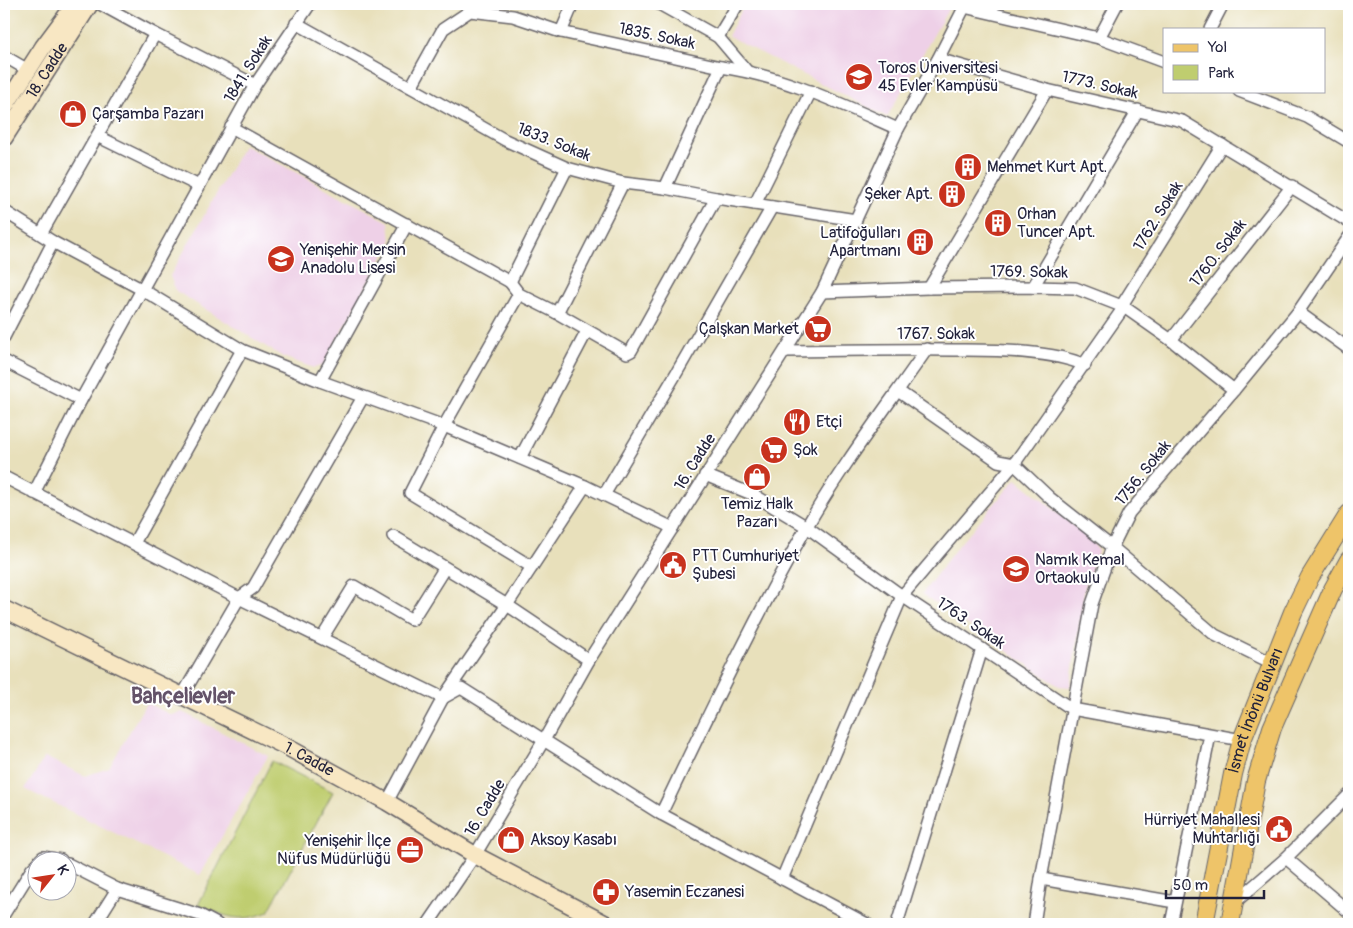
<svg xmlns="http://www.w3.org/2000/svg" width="1353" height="928" font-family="Pangolin,sans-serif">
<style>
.built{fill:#eed0e7}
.green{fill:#bfcd6f;stroke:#707855}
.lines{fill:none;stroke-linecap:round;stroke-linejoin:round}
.street-casing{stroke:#676468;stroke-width:14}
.secondary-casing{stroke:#676468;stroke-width:19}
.primary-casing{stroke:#676468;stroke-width:20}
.street{stroke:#fff;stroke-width:11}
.secondary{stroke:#f8e7c3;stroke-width:16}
.primary{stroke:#eec469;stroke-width:18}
.labels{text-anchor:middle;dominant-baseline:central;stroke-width:4;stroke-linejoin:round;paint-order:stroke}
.street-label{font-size:16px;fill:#22223b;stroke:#fff}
.poi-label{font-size:16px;fill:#22223b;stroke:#fff;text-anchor:start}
.district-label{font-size:21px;font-weight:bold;fill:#645369;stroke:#fff}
</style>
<rect width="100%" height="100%" fill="#fff"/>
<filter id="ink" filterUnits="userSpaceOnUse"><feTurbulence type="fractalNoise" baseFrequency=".02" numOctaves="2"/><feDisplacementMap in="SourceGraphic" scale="10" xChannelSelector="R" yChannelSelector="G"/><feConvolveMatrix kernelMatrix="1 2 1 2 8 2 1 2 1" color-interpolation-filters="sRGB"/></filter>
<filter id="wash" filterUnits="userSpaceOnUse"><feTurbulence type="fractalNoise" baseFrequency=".0096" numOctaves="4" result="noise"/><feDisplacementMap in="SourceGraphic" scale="20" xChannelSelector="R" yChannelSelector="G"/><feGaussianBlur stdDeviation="1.12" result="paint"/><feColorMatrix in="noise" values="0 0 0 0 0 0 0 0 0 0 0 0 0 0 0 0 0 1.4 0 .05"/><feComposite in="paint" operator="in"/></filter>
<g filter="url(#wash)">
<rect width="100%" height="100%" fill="#e8e0bb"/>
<g class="built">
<polygon points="745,4 947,4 950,6 887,117 728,36"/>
<polygon points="244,145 389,222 391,242 323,365 314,368 283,357 176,291 170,276"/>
<polygon points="1016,479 1093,541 1098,551 1085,587 1070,687 1059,686 922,594 957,547"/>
<polygon points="146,703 172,715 182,712 268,756 200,875 25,789 45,757 85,776 109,768"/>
</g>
<path class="green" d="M272,761L333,792L268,912C238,924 226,916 198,905Z"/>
</g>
<g filter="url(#ink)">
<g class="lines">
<g class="street-casing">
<g id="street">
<polyline points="100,4 155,34 255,85"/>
<polyline points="659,4 718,37 746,70"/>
<polyline points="959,4 964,7 1099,38 1164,62"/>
<polyline points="296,23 505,140 567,168 623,183 665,188 716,198 856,220"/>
<polyline points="1210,29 1223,4"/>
<polyline points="561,32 573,4"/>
<polyline points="718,37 738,4"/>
<polyline points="1099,38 1117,4"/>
<polyline points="4,56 28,70"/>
<polyline points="938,59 1047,90 1182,121 1349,222"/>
<path d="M411,87L443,29L470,11L513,16L561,32L721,67C784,76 841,104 898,129"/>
<polyline points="1239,91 1307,117 1349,142"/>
<polyline points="231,127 510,282 519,294 557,313 627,353 631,351 716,198"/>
<polyline points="97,136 199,186"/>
<polyline points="665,188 721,67"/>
<polyline points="755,204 811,91"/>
<polyline points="4,211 53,242 143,290 242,350 320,381 444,426 585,486 673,528"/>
<polyline points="41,234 155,34"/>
<polyline points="510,282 567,168"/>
<polyline points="1033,287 1138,110"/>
<polyline points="929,288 1047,90"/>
<polyline points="822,292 929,288 1033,287 1075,288 1124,307 1171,340 1234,390"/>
<polyline points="519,294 444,426 410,493 532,567"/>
<polyline points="1122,305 1222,145"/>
<polyline points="1298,312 1349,349"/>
<polyline points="557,313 623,183"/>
<polyline points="4,337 53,242"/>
<polyline points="1171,340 1292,186"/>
<path d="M786,351C846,350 905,349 965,350C1000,350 1053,351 1085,365"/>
<polyline points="4,361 81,400"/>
<polyline points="320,381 407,224"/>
<polyline points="898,391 998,461 1014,464 1050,498 1112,547 1215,635 1272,663"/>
<polyline points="520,458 587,331"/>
<polyline points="705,475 754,495 807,527 902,596 1072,709 1242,740"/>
<polyline points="4,477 239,598 443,698 461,688 661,814 867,924"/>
<polyline points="34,493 81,400 255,85 310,4"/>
<polyline points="604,495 677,372 772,207"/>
<polyline points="393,536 507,605 589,660"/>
<polyline points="134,543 242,350"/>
<polyline points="322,638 354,586 412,620 444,569"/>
<polyline points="182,696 239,598 253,588 363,397"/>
<polyline points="387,802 443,698 507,605 585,486"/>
<path d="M661,814C707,718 753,621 806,528C842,465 886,408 927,349"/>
<polyline points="1286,858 1349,912"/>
<polyline points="40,860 43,857 61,860"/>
<polyline points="68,864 117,889 200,915 217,924"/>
<polyline points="782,879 902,596 1014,464 1124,307"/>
<polyline points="1041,879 1175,902"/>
<polyline points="1234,903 1286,858 1349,795"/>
<polyline points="4,914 32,869 38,863"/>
<polyline points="95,924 117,889"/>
<polyline points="428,924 475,855 544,740 589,660 822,292 898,129 938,59 966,4"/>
<polyline points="897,924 982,649"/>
<polyline points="1034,924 1041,879 1092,604 1112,547 1129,513 1234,390 1298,312 1349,237"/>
<polyline points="1171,924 1210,735"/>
</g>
</g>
<g class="secondary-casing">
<g id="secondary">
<polyline points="4,108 43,47 75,4"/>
<path id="s1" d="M4,138L90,4"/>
<path id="s2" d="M4,609L287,747L387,802L475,855L606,924"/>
</g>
</g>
<g class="primary-casing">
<g id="primary">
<path id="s3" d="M1204,924L1233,774L1242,740L1293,612L1310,577L1349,514"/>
<polyline points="1230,924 1256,781 1272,728 1333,589 1349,560"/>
</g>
</g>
<use href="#street" class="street"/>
<use href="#secondary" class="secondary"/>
<use href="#primary" class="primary"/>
</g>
</g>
<defs>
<g id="university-disc" transform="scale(1.4375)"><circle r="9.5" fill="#c8321e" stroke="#fff"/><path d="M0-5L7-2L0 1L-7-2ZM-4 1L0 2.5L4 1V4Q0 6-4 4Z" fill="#fff"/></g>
<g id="shop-disc" transform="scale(1.4375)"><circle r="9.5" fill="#c8321e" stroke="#fff"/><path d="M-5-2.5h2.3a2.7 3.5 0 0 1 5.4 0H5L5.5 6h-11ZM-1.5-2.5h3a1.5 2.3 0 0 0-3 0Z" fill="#fff"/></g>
<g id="building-disc" transform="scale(1.4375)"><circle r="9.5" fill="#c8321e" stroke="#fff"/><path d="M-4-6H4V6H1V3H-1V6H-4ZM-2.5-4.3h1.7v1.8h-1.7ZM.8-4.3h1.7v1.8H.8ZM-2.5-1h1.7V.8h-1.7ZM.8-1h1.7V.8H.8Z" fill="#fff"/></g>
<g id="school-disc" transform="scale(1.4375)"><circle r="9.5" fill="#c8321e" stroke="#fff"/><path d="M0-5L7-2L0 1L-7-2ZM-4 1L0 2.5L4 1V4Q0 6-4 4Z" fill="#fff"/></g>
<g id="supermarket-disc" transform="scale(1.4375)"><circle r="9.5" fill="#c8321e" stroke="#fff"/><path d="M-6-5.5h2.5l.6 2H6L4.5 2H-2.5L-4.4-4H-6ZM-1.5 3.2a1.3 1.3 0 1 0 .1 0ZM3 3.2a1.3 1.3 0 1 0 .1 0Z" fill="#fff"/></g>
<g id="restaurant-disc" transform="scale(1.4375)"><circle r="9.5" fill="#c8321e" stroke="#fff"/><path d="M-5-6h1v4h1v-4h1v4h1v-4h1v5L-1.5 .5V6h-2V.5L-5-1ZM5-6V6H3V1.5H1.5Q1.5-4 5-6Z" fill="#fff"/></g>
<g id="civic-disc" transform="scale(1.4375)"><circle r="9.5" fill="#c8321e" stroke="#fff"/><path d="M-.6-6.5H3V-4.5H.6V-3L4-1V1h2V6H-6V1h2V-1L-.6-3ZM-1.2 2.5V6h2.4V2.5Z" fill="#fff"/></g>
<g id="office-disc" transform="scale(1.4375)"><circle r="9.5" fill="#c8321e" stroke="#fff"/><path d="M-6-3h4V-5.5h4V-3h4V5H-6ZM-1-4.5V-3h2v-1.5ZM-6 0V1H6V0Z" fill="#fff"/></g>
<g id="pharmacy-disc" transform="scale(1.4375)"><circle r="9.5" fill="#c8321e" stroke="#fff"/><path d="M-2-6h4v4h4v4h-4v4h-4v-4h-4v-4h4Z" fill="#fff"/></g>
</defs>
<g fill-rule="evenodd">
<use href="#university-disc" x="859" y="77"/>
<use href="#shop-disc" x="73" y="114"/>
<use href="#building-disc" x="968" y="167"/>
<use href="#building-disc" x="952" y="194"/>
<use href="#building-disc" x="998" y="223"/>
<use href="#building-disc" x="920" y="242"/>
<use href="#school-disc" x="281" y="259"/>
<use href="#supermarket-disc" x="818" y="329"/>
<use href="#restaurant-disc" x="797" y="422"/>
<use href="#supermarket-disc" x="774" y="450"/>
<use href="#shop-disc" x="757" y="477"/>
<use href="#civic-disc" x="673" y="565"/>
<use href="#school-disc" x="1016" y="569"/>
<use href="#civic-disc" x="1279" y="829"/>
<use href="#shop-disc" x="511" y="840"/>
<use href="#office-disc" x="410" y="850"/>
<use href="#pharmacy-disc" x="606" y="892"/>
</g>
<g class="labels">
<g class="street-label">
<text transform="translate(657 36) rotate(12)">1835. Sokak</text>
<text transform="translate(248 69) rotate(-58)">1841. Sokak</text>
<text stroke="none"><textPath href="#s1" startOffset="80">18. Cadde</textPath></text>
<text transform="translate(1100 85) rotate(13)">1773. Sokak</text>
<text transform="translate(554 142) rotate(22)">1833. Sokak</text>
<text transform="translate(1158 216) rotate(-58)">1762. Sokak</text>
<text transform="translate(1218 253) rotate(-52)">1760. Sokak</text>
<text transform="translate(1029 272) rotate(1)">1769. Sokak</text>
<text x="936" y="334">1767. Sokak</text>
<text transform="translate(695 462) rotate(-58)">16. Cadde</text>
<text transform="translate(1143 473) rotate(-51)">1756. Sokak</text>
<text transform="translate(971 623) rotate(34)">1763. Sokak</text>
<text stroke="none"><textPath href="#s3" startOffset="220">İsmet İnönü Bulvarı</textPath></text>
<text stroke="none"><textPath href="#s2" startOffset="340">1. Cadde</textPath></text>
<text transform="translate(485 808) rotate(-59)">16. Cadde</text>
</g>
<g class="poi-label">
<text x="878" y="68">Toros Üniversitesi<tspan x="878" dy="18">45 Evler Kampüsü</tspan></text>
<text x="92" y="114">Çarşamba Pazarı</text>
<text x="987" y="167">Mehmet Kurt Apt.</text>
<text x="933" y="194" text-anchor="end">Şeker Apt.</text>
<text x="1017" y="214">Orhan<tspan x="1017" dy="18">Tuncer Apt.</tspan></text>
<text x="901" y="233" text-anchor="end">Latifoğulları<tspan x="901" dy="18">Apartmanı</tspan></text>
<text x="300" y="250">Yenişehir Mersin<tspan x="300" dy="18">Anadolu Lisesi</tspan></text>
<text x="799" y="329" text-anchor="end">Çalşkan Market</text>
<text x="816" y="422">Etçi</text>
<text x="793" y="450">Şok</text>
<text x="757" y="504" text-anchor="middle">Temiz Halk<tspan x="757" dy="18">Pazarı</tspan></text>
<text x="692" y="556">PTT Cumhuriyet<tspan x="692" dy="18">Şubesi</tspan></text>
<text x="1035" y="560">Namık Kemal<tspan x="1035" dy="18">Ortaokulu</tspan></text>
<text x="1260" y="820" text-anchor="end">Hürriyet Mahallesi<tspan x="1260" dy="18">Muhtarlığı</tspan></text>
<text x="530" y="840">Aksoy Kasabı</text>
<text x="391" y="841" text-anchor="end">Yenişehir İlçe<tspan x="391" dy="18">Nüfus Müdürlüğü</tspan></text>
<text x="625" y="892">Yasemin Eczanesi</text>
</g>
<g class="district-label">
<text x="183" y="696">Bahçelievler</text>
</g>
</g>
<rect width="1353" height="928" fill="none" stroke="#fff" stroke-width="20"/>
<rect x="1163" y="28" width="162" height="65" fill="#ffffff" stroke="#a7a7b1"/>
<rect x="1173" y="44" width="25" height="8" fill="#eec469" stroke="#a7a7b1"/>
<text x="1208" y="52" font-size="15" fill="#22223b">Yol</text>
<rect x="1173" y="65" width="25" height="15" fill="#bfcd6f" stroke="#a7a7b1"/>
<text x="1208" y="78" font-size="15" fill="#22223b">Park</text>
<g transform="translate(52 876) rotate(60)"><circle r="24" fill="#ffffff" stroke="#a7a7b1"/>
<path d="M0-4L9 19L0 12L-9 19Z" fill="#c8321e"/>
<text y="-8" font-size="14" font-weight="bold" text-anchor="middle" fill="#22223b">K</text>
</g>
<path d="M1166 890v8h98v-8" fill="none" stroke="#22223b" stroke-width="2.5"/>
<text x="1173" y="890" font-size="15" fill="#22223b" stroke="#ffffff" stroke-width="4" paint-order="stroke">50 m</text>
</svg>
